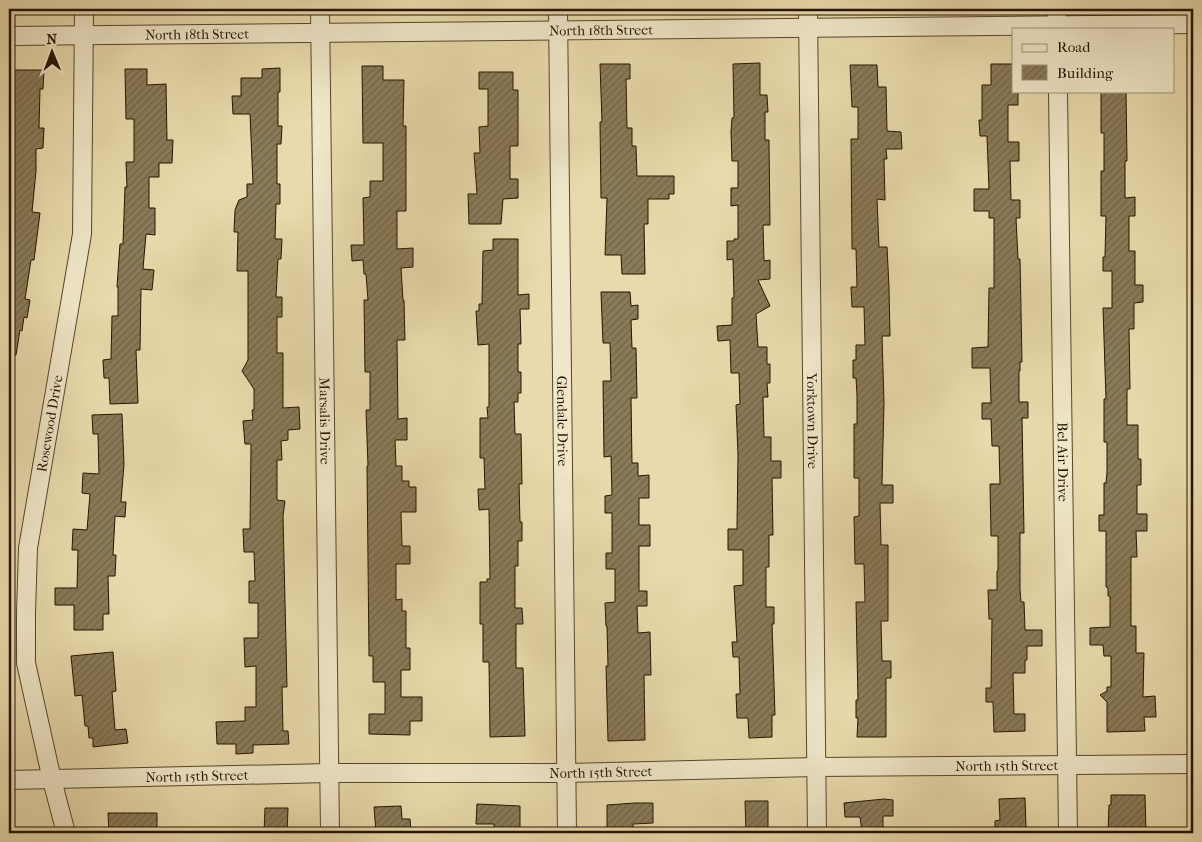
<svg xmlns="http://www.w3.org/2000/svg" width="1202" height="842" font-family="'IM FELL French Canon',serif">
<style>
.building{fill:url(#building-hatch);stroke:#251400}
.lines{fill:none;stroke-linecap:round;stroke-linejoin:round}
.minor-casing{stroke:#56462b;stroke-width:20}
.minor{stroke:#f0e7c9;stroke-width:18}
.labels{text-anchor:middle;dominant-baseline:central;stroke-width:4;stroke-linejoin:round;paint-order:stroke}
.street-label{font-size:14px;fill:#251400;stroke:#f0e7c9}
</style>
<defs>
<pattern id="building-hatch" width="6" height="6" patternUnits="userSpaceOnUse" patternTransform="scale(1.25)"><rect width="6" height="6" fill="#8a7b59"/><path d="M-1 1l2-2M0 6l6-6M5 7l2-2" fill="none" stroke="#716447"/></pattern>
</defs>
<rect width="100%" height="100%" fill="#e8daac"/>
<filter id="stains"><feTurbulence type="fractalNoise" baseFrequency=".004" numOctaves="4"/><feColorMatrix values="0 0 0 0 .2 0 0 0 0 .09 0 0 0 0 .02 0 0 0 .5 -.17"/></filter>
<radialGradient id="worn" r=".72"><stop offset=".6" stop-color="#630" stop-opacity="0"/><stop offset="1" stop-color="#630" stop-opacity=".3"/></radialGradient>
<g class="building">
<polygon points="760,63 760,95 767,95 768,112 765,112 765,140 769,140 770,225 763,225 764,261 770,260 770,279 758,280 770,306 756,314 758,347 767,347 767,364 770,364 770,383 767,383 768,397 763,397 764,437 771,437 771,461 781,461 781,478 772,478 773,535 769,535 769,567 766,567 766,607 774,607 774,624 772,624 775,715 772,715 772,737 749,738 748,718 737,718 736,694 740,694 739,657 733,657 732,642 737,642 734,586 743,585 743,550 728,550 728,529 737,529 738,454 736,405 740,404 739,373 731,373 730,340 718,341 717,326 732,325 732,298 734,298 733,259 727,260 727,241 734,241 734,239 738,239 738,205 731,206 731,188 738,188 738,161 732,161 731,132 732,118 734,118 733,64"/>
<polygon points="600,64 630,64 630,79 626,79 627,128 632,128 632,146 636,146 637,176 674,176 674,194 669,194 669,199 648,199 648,224 644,224 645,274 622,274 621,255 605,255 607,198 601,198 600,122 602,122"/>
<polygon points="991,64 1013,64 1013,91 1018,91 1018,105 1008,105 1008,142 1019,142 1019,161 1010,161 1011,200 1020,200 1020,218 1016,218 1018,259 1020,259 1022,362 1020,362 1020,371 1019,371 1019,402 1028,402 1028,418 1022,418 1024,533 1020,533 1020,589 1021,602 1024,602 1025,630 1042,630 1042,646 1027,646 1027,660 1025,660 1025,673 1013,673 1014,714 1025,714 1025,731 994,732 993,702 986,702 986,688 991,688 992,619 989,619 988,590 997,590 997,571 998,571 998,536 991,536 990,484 1000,484 999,446 992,446 991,419 982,419 982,403 991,403 990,368 972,368 972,348 988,347 989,288 994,288 994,218 989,218 989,211 974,211 974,189 989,189 987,136 980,136 979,120 982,120 982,85 991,85"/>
<polygon points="850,65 877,65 878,87 886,87 887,131 901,132 902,149 886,149 887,159 884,159 885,200 877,199 879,247 887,247 889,287 890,336 882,336 884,403 882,485 893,485 893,503 880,503 881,545 888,545 888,621 881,621 882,661 891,661 891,678 886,678 886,737 857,737 858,718 856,718 856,700 858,700 856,602 865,602 864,564 855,564 854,517 859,516 859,478 854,478 854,424 857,424 857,395 856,378 853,378 853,360 856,360 856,345 865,345 864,307 852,307 851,287 857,287 856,249 852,249 851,139 858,139 858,107 852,107"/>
<polygon points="362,66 383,66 383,80 404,80 403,126 406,126 406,211 397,211 397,249 413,248 413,267 401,268 403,300 404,300 405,340 397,340 398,419 407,418 407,440 395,440 396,466 402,466 402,481 409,481 409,487 416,487 416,512 401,512 402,546 410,546 410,564 396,564 396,600 402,599 402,611 406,611 406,648 410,648 410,670 401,670 401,697 422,697 422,721 410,721 410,735 369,734 369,714 385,714 385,682 373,682 373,656 369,656 367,466 368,466 366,410 370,410 370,372 365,372 364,300 368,300 366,274 364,274 363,260 352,261 351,245 364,245 363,198 370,197 370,181 383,181 383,143 363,143"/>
<polygon points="280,68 280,92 278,92 278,126 282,126 281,144 277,144 277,184 280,184 280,204 276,204 275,239 282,239 281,259 278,259 276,297 282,297 282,317 277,317 277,353 283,353 283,408 299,407 300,429 288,430 288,440 281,441 282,460 277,460 277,500 285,501 283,516 287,687 282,687 283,731 288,731 289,744 253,745 253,753 236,754 236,744 217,744 216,722 245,721 245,707 256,707 256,666 245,667 244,638 258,638 258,603 249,603 249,581 255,581 254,552 244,552 243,529 250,529 251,444 245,444 243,421 253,420 252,410 254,410 254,389 242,371 248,360 248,271 237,271 238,232 234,232 235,210 239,200 247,197 247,184 253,184 250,114 233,114 232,96 241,96 241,78 262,78 262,69"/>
<polygon points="125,69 147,69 147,85 166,84 167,140 173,140 172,163 159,163 159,177 149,177 149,208 155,208 155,235 146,234 143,269 154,270 152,290 141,289 140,350 136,350 138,403 110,404 109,378 104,378 103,360 111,359 112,316 118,316 118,287 117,287 120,244 123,244 125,187 127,187 126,162 134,162 134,119 126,119"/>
<polygon points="9,70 44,70 43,89 40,89 39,128 44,128 43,148 36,149 36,171 32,212 40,213 34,260 31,260 25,299 30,300 27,318 24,317 22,331 20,330 16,355 9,354"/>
<polygon points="479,72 513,72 513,90 518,90 518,146 510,146 510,179 518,179 518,198 503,199 501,224 469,224 468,194 477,194 474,153 480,153 479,127 488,126 488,89 479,89"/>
<polygon points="1101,91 1126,91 1127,161 1125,161 1125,198 1135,197 1135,216 1129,216 1129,251 1135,251 1135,285 1143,285 1143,302 1134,303 1134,329 1129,329 1130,389 1127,389 1127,425 1138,425 1138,459 1141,459 1141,485 1137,485 1137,514 1147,514 1147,531 1136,531 1137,557 1131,557 1131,626 1136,626 1136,653 1144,653 1143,697 1155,696 1156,717 1144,717 1145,731 1107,732 1107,702 1100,695 1107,691 1107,687 1111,687 1111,656 1104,656 1103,645 1090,645 1090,628 1110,627 1110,596 1108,596 1108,588 1106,587 1106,531 1099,531 1099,515 1104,515 1104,483 1106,483 1107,473 1107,442 1104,442 1104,399 1106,399 1103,308 1112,308 1112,271 1103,271 1103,257 1105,257 1106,216 1101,216 1101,171 1104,171 1104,133 1101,133"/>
<polygon points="493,239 518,239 518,295 529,294 529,309 520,309 521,344 518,344 518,372 521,372 521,393 518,393 518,402 514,402 515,434 521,434 522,484 519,484 520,522 522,522 522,541 518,541 518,566 515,566 515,608 522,608 523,624 516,624 516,668 523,668 525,736 490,737 489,662 483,662 483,624 480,624 480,582 487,582 487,579 490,579 489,509 479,510 478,489 485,489 484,458 480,458 480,418 488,418 487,407 489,407 489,344 478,345 476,311 479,311 479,304 482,304 483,251 493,250"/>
<polygon points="601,292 630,292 631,306 638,305 638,319 631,320 632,348 636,348 637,398 631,398 632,463 638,463 638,476 649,475 649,498 639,498 639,525 650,525 650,546 639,546 639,591 647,591 647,606 637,606 638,633 650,632 651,675 644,675 645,740 608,741 606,666 608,666 607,626 606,626 605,603 615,602 615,569 606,569 606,553 612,553 612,513 605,513 605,496 612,495 611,456 604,457 603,381 611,381 610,343 603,343"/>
<polygon points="122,414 124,464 121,502 126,502 125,517 115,516 113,555 116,555 115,576 108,576 109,614 103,614 103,630 74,630 74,605 55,605 55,588 77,588 78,550 72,550 73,529 87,530 90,494 82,493 83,473 99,474 98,434 93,434 92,415"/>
<polygon points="113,652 116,691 112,692 115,730 126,729 128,743 93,747 93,738 89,738 88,726 85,726 82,695 75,696 71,656"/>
<polygon points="1111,795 1145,795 1146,833 1108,833 1109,805 1111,805"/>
<polygon points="1025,798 1026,828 1021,828 1022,833 995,833 995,821 1000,820 999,799"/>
<polygon points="884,799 893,800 893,816 883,816 883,833 862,833 860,817 845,817 844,803"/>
<polygon points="745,801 768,801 768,833 746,833"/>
<polygon points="635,803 653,803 653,823 633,824 633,833 607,833 607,805"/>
<polygon points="477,804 520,806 520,833 494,833 494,824 476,824"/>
<polygon points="401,806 402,819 410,819 411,832 376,833 374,807"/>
<polygon points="265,808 288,808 287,833 264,833"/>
<polygon points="108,813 157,813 157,832 109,833"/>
</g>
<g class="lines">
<g class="minor-casing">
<g id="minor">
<path id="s1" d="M320,9L330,833"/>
<path id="s2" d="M558,9L567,833"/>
<path id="s3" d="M808,9L817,833"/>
<polyline points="1057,9 1057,29"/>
<path id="s4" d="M9,36L1193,24"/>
<path id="s5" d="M1058,91L1068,833"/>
<path id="s6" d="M9,780L329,773H567L816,767L1193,764"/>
<path id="s7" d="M66,833L52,780L26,663V613L28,548L82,234L84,9"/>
</g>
</g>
<use href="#minor" class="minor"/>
</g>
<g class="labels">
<g class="street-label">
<text stroke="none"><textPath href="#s4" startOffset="592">North 18th Street</textPath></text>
<text stroke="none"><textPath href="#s4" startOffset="188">North 18th Street</textPath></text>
<text stroke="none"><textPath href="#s1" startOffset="412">Marsalis Drive</textPath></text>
<text stroke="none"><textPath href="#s2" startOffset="412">Glendale Drive</textPath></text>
<text stroke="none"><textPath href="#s3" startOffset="412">Yorktown Drive</textPath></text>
<text stroke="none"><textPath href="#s7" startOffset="416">Rosewood Drive</textPath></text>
<text stroke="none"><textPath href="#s5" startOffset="371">Bel Air Drive</textPath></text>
<text stroke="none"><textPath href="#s6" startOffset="998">North 15th Street</textPath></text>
<text stroke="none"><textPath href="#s6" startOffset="592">North 15th Street</textPath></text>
<text stroke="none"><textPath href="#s6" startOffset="188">North 15th Street</textPath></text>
</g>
</g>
<rect width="1202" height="842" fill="none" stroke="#e8daac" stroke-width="30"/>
<rect x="10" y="10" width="1182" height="822" fill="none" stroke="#251400" stroke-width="2.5"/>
<rect x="15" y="15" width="1172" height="812" fill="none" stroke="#251400"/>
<rect x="1012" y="28" width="162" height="65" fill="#f0e7c9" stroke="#9f9379"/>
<rect x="1022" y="44" width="25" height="8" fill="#f0e7c9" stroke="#9f9379"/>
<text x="1057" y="52" font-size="15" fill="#251400">Road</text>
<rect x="1022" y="65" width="25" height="15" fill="url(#building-hatch)" stroke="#9f9379"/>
<text x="1057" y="78" font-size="15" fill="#251400">Building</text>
<g transform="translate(52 52) rotate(359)" stroke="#f0e7c9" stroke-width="4" paint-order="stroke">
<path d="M0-4L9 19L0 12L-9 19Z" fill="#251400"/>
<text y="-8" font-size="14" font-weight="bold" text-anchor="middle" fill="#251400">N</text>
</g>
<rect width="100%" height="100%" filter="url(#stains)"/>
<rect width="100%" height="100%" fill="url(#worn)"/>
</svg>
